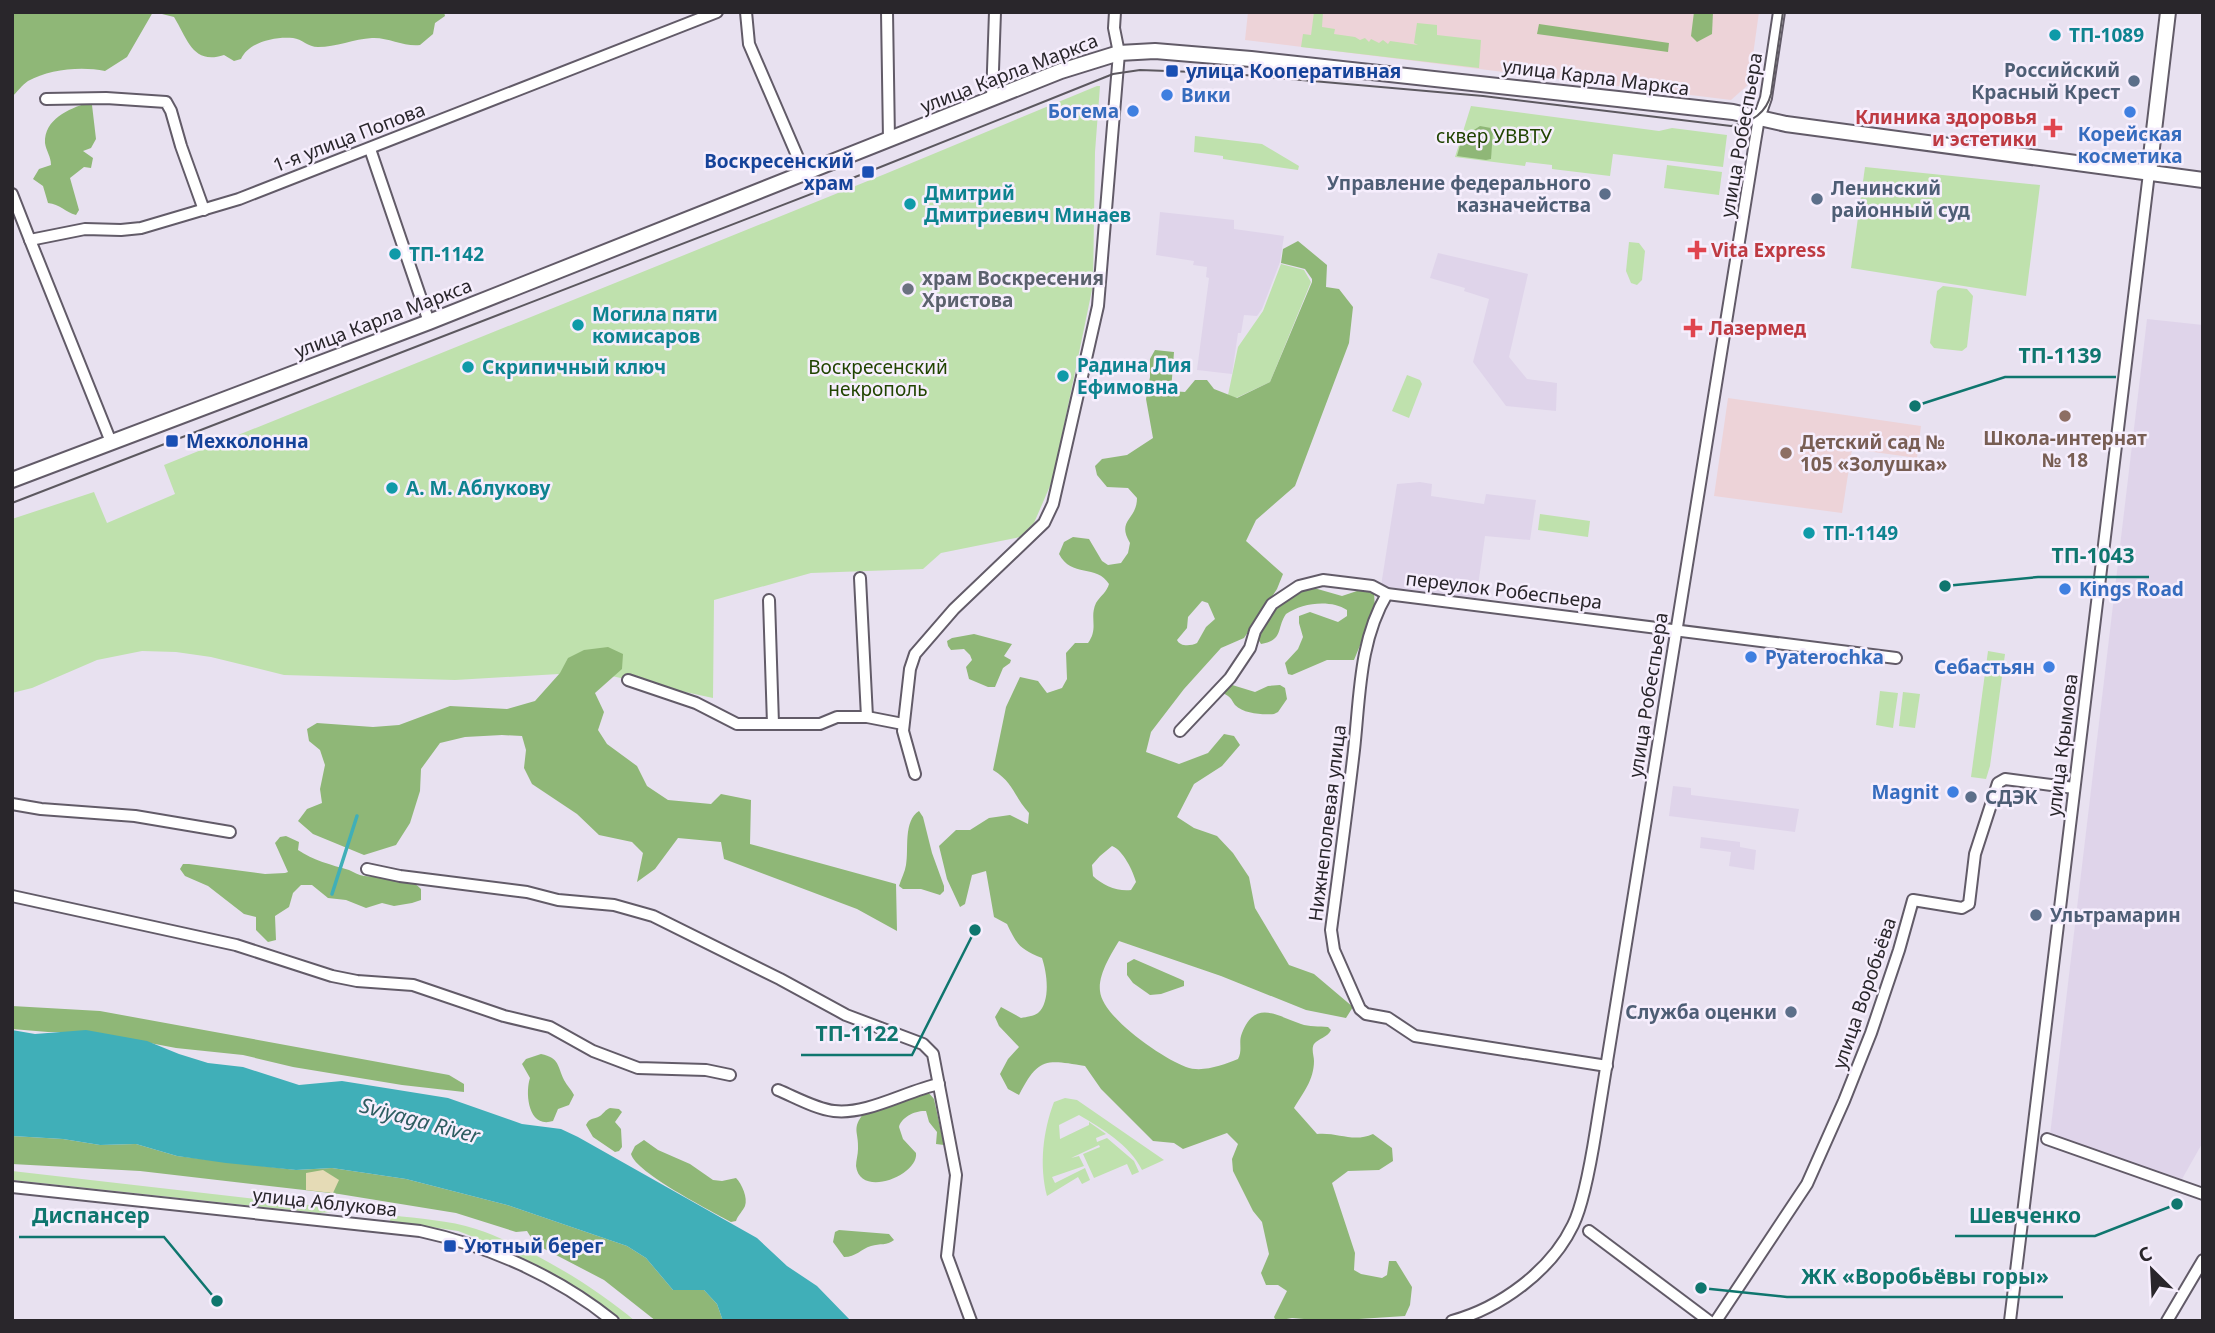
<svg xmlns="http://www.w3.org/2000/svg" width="2215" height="1333" font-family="'Noto Sans',sans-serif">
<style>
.built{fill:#dfd4ea}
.education{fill:#edd3d8}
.green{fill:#bfe1ad}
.forest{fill:#8fb777;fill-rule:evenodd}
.sand{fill:#e5dbb6}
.water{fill:#40afb8}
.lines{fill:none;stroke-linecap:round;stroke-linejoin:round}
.stream{stroke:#40afb8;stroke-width:3.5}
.minor-casing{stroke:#625b68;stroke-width:14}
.major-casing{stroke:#625b68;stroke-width:18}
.minor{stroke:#fff;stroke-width:10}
.major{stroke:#fff;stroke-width:14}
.tram{stroke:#5c585f;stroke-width:2}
.culture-dot{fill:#0f9aa8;stroke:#f6eefd;stroke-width:2.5}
.transit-dot{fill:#1a4fb4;stroke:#f6eefd;stroke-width:2.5}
.service-dot{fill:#5c6f8a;stroke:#f6eefd;stroke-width:2.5}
.shop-dot{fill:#3f7fe0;stroke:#f6eefd;stroke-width:2.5}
.health-dot{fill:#e0444e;stroke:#f6eefd;stroke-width:2.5}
.worship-dot{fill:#6b7280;stroke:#f6eefd;stroke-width:2.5}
.education-dot{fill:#8d6e63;stroke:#f6eefd;stroke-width:2.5}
.labels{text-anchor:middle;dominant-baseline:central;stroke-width:5;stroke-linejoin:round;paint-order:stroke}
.culture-label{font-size:19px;font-weight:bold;fill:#0d838f;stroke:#f6eefd;text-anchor:start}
.service-label{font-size:19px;font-weight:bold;fill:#4e5e75;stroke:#f6eefd;text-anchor:end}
.transit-label{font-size:19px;font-weight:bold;fill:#164399;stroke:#f6eefd;text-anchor:start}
.street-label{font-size:19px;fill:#29262b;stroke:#f6eefd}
.shop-label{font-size:19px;font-weight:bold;fill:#366cbe;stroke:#f6eefd;text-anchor:start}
.health-label{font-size:19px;font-weight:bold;fill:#be3a42;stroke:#f6eefd;text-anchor:start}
.park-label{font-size:19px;fill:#204400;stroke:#f6eefd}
.worship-label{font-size:19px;font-weight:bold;fill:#5b616d;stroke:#f6eefd;text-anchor:start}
.education-label{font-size:19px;font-weight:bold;fill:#785e54;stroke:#f6eefd}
.water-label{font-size:21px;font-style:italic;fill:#2e5d61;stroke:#f6eefd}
.leader{fill:none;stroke:#0f766e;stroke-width:2.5}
.callout-dot{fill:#0f766e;stroke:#f6eefd;stroke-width:2.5}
.callout-label{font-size:21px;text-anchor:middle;font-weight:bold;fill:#0f766e;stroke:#f6eefd;stroke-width:5;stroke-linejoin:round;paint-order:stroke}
</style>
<rect width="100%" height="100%" fill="#e8e1f0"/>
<g class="built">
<polygon points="1160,212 1234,220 1234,229 1284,236 1280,262 1262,309 1257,316 1244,315 1241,333 1238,333 1232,374 1197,370 1209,278 1206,277 1207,267 1193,265 1194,261 1156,255"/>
<polygon points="1438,253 1528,274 1509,357 1527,379 1557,383 1556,411 1506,406 1473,362 1489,299 1464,291 1465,288 1430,278"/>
<polygon points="2147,319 2203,325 2203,1142 2182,1179 2050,1135"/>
<polygon points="1420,482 1432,484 1431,496 1484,504 1486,494 1536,500 1530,540 1485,536 1476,600 1381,586 1397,484"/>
<polygon points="1673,786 1691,788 1691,795 1799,809 1795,832 1669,816"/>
<polygon points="1701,837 1740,842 1740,847 1756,850 1754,870 1729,866 1731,852 1700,848"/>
</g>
<g class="education">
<polygon points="1248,12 1759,12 1749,84 1731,100 1245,40"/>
<polygon points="1728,398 1921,426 1917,458 1852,449 1842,513 1714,496"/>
</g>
<g class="green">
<polygon points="1314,12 1323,12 1322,27 1335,29 1334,34 1355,37 1360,40 1365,38 1369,42 1371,39 1379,43 1383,40 1388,44 1390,41 1418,45 1414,43 1417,23 1437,25 1437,35 1481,40 1479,68 1301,47 1303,34 1311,35"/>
<polygon points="1097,86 1100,86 1095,152 1093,285 1053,479 1034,523 1020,537 941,553 923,569 811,573 714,600 713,698 593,672 455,680 284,675 211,657 176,652 142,651 97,660 32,688 12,693 12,519 94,492 107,523 175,494 164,465 885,174"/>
<polygon points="1471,106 1659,131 1672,128 1727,135 1723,167 1613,154 1610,176 1552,169 1552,165 1526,162 1525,166 1455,157"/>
<polygon points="1195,136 1262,144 1299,166 1298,170 1223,159 1223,156 1194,152"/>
<polygon points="1667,165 1722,172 1719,195 1664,188"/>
<polygon points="1865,167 2040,185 2026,296 1851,268"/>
<polygon points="1629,242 1639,243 1645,251 1642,280 1637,285 1631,283 1626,271"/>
<polygon points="1281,264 1304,270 1311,282 1270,382 1236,398 1228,395 1238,347 1263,311"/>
<polygon points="1943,286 1967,289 1973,296 1967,347 1962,351 1934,348 1930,343 1937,291"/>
<polygon points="1407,375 1420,380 1422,384 1409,418 1392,411"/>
<polygon points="1540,514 1590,521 1588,537 1538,530"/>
<polygon points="1988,651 2005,654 1990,766 1986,779 1971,777"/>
<polygon points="1880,691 1898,693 1893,728 1876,725"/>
<polygon points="1903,692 1920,694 1915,728 1899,726"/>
<path d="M1065,1098L1077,1100L1164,1160L1142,1170C1130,1145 1101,1128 1079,1115L1059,1125L1060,1139L1089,1125V1122L1106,1134L1096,1138L1097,1142L1107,1138L1134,1161L1139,1172L1132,1175L1127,1164L1094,1178L1083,1154L1100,1147L1099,1145L1071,1158L1079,1156L1084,1166L1052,1177L1055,1183L1085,1168L1090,1180L1082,1184L1078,1177L1047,1196C1039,1165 1043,1131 1054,1102Z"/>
<polygon points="12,1171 344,1209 344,1211 319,1213 12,1180"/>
<path d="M391,1215C419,1219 449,1220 476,1229C527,1246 594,1286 635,1321H624L574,1288L523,1258L497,1246L458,1231L390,1221Z"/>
</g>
<g class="forest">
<path d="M12,12H153L127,57L105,71C82,66 49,69 28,81C22,85 17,92 12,97Z"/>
<path d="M154,12H444L445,16L435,23L433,34L420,45C404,47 388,37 372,38C354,39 336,47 318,47C308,47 302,39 293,38C276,36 248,42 241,59L234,61L224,55C193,65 188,40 174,17Z"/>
<polygon points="1694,12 1713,12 1712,34 1697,42 1691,36"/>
<polygon points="1539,24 1669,43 1668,52 1537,34"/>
<path d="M87,103L92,105L96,139L91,148L83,151L93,158L91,168L84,167L70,178L79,210L76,215C65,212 60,204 48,203L43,186L33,179L39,169L51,165C51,156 46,151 45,143C44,119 69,109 87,103Z"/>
<polygon points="1480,126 1491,128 1493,131 1491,159 1486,160 1457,156 1462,138"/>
<path d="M1298,241L1327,265L1326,287L1339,289L1353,307L1349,343L1295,486L1256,520L1246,541L1283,574L1277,589L1244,638L1221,648L1184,689L1151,732L1146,752L1179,764L1208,753L1224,734L1234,736L1240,745L1222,766L1194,784L1177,817L1194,828L1217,836L1233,853L1249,877L1255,908L1289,965L1314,974L1353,1007L1346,1018L1306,1010L1221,976L1119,941C1111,954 1098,975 1100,991C1102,1017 1162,1058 1186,1067C1202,1073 1223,1065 1238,1059C1243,1050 1238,1042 1242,1033C1255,999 1277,1016 1301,1024C1309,1027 1319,1026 1328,1027L1331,1030C1327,1038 1319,1038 1314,1044C1311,1049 1314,1056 1314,1061C1314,1080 1303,1093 1294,1108L1317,1134C1338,1132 1353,1143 1373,1134L1392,1148L1393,1161L1379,1170L1348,1171L1332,1183L1355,1253L1354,1270L1361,1274L1382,1278L1387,1275L1389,1261H1396L1412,1287L1410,1305L1405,1316L1328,1321L1292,1318L1276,1321L1274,1317L1287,1291L1278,1285H1266L1261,1273L1269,1254L1262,1222L1253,1211L1233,1171L1232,1159L1238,1144L1227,1133L1183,1149L1174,1143L1153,1141L1101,1089L1085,1066C1045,1059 1038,1058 1019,1095L1008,1089L1000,1074L1008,1059L1019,1047L999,1026L995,1017L1001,1007L1021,1018C1026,1017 1034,1016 1038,1013C1051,1001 1047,973 1042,958C1020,949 1017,945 1007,924L994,917L986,871L972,875L965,904L960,907L947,879L939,846L956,830H970L989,818L1010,815L1028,824L1029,813C1013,795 1014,783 993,770L1006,707L1020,677L1038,681L1047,693L1062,688L1067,679L1066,653L1075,643H1088C1099,628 1089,618 1096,603C1100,596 1107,592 1109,584C1097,564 1071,578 1059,554L1064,542L1073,537L1089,539L1102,561L1108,565L1121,563L1128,553L1130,543C1116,520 1137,520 1137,498L1128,488L1107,487L1097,475L1095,466L1102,459L1127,455L1153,438L1146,399L1150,377V359L1155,350L1174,352L1171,391L1185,392L1195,380H1207L1214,389L1237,398L1270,382L1312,282V279L1305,269L1281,263L1283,249ZM1202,601L1208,603L1215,619L1206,627L1197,643C1191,646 1180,647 1177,640L1187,628L1188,617ZM1112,846C1123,850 1133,871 1136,882L1131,890C1118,892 1102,885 1093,876L1092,865L1100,856Z"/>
<path d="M1314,588L1342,596L1366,588L1374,593L1375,609L1354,660H1327L1292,675L1288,674L1285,663L1298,649L1303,637L1299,623V616L1310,612L1338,622L1347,616V610C1330,599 1302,603 1286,614C1276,629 1284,640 1261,644L1258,639C1261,610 1288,594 1314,588Z"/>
<polygon points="974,634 1012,644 1004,656 1011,660 1010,663 1003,668 995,687 988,687 969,679 966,667 972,660 970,655 964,649 951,650 948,646 947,641 952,638"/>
<polygon points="608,647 623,654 622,669 595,693 604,712 598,730 607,744 637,766 647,786 668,800 711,804 721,794 751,800 750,844 896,884 897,931 857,909 724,859 721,842 678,838 655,869 637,882 643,853 632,842 599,835 577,814 532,784 524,768 526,750 522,736 502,735 465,737 440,743 421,769 420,791 410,823 396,845 364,855 313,834 298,821 307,809 322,803 320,789 325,765 320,750 309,741 307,729 317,723 373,727 399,725 450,706 507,709 535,701 560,673 568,658 584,650"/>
<path d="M1229,684L1255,692L1268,686L1280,685L1285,688L1287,699L1278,712L1274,714C1263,715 1244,714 1235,705C1231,699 1231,697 1223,693Z"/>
<path d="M919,811L923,817L932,853L944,886V891L940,895L921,889H903L899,886C901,879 905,872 906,865C909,849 903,821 919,811Z"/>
<path d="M286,836L299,842L298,850C313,860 331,865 349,870C354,872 358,875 364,876C383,878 406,873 421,889V900L412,903L394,906L382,903L366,908L346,900L328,898L312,885H301L293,893L289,907L275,916L276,940L268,942L256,930V917L244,914L208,886L185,876L180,869L183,864H189L265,874L285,873L288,872L275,843L280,837Z"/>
<polygon points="1134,959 1180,979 1184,981 1184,986 1161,994 1150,995 1133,983 1127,975 1127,963"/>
<polygon points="12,1006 100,1011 449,1075 464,1084 464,1092 402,1085 293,1067 243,1055 176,1048 92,1032 48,1032 12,1029"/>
<path d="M541,1054C560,1058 557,1066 564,1080C567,1086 571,1089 574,1095L569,1105L558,1109L553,1121C528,1129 525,1093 530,1078L522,1064L526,1059Z"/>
<path d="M928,1092L934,1099L944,1145L936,1144L937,1132L929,1122L926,1111C916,1110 901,1117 899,1127L903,1139L916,1153C919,1175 860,1199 856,1166C856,1160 858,1155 858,1149C859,1132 851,1129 864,1113Z"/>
<path d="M610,1108L619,1109L622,1112L615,1122L621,1129L622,1147L619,1151L615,1152L593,1137L586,1125C590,1117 593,1120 600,1116C604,1113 605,1110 610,1108Z"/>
<polygon points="12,1136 63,1139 100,1145 136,1144 177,1156 296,1170 332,1168 406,1179 507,1205 627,1246 646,1258 673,1290 704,1290 717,1304 723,1321 656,1321 604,1280 535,1244 527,1231 516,1232 456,1213 339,1194 140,1171 12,1164"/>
<path d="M644,1140L658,1150L690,1164L713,1180L722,1181L736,1178C742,1184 748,1198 745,1206C743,1211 738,1215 736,1221L731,1222C710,1210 636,1173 631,1154L635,1146Z"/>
<path d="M839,1230L889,1234L894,1240C887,1246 880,1243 871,1246C861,1249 856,1257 844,1257L833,1242L835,1232Z"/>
</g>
<polygon class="sand" points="323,1170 339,1180 333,1193 306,1190 306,1173"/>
<polygon class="water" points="86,1030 147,1041 179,1054 208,1063 243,1067 299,1085 342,1081 448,1098 522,1124 561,1129 578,1137 757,1238 787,1266 817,1286 851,1321 723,1321 717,1304 704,1290 673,1290 646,1258 627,1246 507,1205 406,1179 332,1168 296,1170 226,1163 177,1156 136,1144 100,1145 63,1139 12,1136 12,1030 35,1034"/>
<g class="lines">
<polyline class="stream" points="332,894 357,816"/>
<g class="minor-casing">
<g id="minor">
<polyline points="746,12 749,44 805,174"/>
<polyline points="887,12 889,140"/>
<polyline points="46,99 106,98 166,102 171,111 181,146 204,210"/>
<polyline points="992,99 995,12"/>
<polyline points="370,149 429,322"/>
<polyline points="12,194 30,240 85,229 121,230 141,228 239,199 717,12"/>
<polyline points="30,240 111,442"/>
<polyline points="860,578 867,717"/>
<path d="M1387,594C1359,641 1360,696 1354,750C1347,810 1339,870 1331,930L1334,950L1360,1009L1366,1014L1388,1018L1415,1036L1607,1066"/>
<polyline points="769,600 773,724"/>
<polyline points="628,680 696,703 737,724 820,724 837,717 867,717 903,724"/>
<polyline points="1180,731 1230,678 1250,648 1255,631 1272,604 1299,586 1323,580 1372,586 1387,594 1896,658"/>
<polyline points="915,774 903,731 910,669 915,654 954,609 1044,523 1053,504 1098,306 1119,53 1114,28 1115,12"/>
<polyline points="12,804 41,809 135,816 230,832"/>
<polyline points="367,869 400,876 527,892 558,900 614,905 653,916 780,979 846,1015 923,1044 933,1054 956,1175 947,1256 971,1321"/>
<polyline points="12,896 236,945 332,976 357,981 413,985 504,1016 550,1027 593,1051 638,1068 706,1070 730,1075"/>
<path d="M778,1090C795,1097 816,1109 834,1111C867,1115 906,1091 939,1084"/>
<polyline points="2047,1139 2203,1194"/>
<path d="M12,1187L420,1231C489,1246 557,1276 613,1321"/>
<polyline points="1589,1231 1709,1321"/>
<path d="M1452,1321C1500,1308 1551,1271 1573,1225C1584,1203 1592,1155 1596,1130L1755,142L1759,118L1766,98L1779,12"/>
<polyline points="1716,1321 1807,1184 1844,1101 1871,1033 1899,950 1913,900 1962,908 1969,904 1975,854 1998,783 2005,779 2074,788"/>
<polyline points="2010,1321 2149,173"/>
<polyline points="2167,1321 2203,1260"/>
</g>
</g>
<g class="major-casing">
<g id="major">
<polyline points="2149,173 2168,12"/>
<polyline points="12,480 429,322 1061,71 1119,53 1155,51 1251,59 1618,99 1733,112 1786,124 2203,180"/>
</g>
</g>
<use href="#minor" class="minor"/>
<use href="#major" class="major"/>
<path class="tram" d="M12,503L868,172L1113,74L1140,70L1222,73L1483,96L1731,126C1750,123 1766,114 1771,94L1783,12"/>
</g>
<g class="culture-dot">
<circle cx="2055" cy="35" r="7"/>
<circle cx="910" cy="204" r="7"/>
<circle cx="395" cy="254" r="7"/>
<circle cx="578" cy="325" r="7"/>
<circle cx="468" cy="367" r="7"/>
<circle cx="1063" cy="376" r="7"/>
<circle cx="392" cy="488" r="7"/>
<circle cx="1809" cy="533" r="7"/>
</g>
<g class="transit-dot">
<rect x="1165" y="64" width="14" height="14" rx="3.5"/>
<rect x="861" y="165" width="14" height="14" rx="3.5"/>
<rect x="165" y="434" width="14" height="14" rx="3.5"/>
<rect x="443" y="1239" width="14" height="14" rx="3.5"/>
</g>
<g class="service-dot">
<circle cx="2134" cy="81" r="7"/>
<circle cx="1605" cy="194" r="7"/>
<circle cx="1817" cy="199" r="7"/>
<circle cx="1971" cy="797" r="7"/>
<circle cx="2036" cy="915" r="7"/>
<circle cx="1791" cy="1012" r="7"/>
</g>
<g class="shop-dot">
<circle cx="1167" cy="95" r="7"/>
<circle cx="1133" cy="111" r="7"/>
<circle cx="2130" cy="112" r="7"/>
<circle cx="2065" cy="589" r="7"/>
<circle cx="1751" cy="657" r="7"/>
<circle cx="2049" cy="667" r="7"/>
<circle cx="1953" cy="792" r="7"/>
</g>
<g class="health-dot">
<path d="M2049.5 117.5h7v7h7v7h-7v7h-7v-7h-7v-7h7z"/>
<path d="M1693.5 239.5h7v7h7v7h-7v7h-7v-7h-7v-7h7z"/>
<path d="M1689.5 317.5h7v7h7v7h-7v7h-7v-7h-7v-7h7z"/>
</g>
<circle class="worship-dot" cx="908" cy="289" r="7"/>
<g class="education-dot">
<circle cx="2065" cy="416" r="7"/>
<circle cx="1786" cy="453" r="7"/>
</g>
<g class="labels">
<g class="culture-label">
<text x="2069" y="35">ТП-1089</text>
<text x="924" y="193">Дмитрий<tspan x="924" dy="22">Дмитриевич Минаев</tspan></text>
<text x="409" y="254">ТП-1142</text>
<text x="592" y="314">Могила пяти<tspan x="592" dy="22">комисаров</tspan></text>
<text x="1077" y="365">Радина Лия<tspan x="1077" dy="22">Ефимовна</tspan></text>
<text x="482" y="367">Скрипичный ключ</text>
<text x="406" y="488">А. М. Аблукову</text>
<text x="1823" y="533">ТП-1149</text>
</g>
<g class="service-label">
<text x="2120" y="70">Российский<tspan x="2120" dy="22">Красный Крест</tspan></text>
<text x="1591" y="183">Управление федерального<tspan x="1591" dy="22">казначейства</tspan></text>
<text x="1831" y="188" text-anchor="start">Ленинский<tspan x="1831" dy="22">районный суд</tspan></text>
<text x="1985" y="797" text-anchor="start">СДЭК</text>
<text x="2050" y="915" text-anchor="start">Ультрамарин</text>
<text x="1777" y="1012">Служба оценки</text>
</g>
<g class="transit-label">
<text x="1186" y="71">улица Кооперативная</text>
<text x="854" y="161" text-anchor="end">Воскресенский<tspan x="854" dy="22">храм</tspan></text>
<text x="186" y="441">Мехколонна</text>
<text x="464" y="1246">Уютный берег</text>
</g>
<g class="street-label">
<text transform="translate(1009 73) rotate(-21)">улица Карла Маркса</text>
<text transform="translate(1596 77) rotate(7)">улица Карла Маркса</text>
<text transform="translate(1741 135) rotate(-80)">улица Робеспьера</text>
<text transform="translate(349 137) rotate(-21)">1-я улица Попова</text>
<text transform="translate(383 318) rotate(-21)">улица Карла Маркса</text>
<text transform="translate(1504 590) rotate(7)">переулок Робеспьера</text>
<text transform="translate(1648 695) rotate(-81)">улица Робеспьера</text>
<text transform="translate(2062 745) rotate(-83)">улица Крымова</text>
<text transform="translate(1327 823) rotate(-83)">Нижнеполевая улица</text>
<text transform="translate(1864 993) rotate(-71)">улица Воробьёва</text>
<text transform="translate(325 1202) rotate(6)">улица Аблукова</text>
</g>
<g class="shop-label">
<text x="1181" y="95">Вики</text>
<text x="1119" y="111" text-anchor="end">Богема</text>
<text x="2130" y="134" text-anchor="middle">Корейская<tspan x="2130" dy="22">косметика</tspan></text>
<text x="2079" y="589">Kings Road</text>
<text x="1765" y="657">Pyaterochka</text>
<text x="2035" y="667" text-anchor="end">Себастьян</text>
<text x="1939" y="792" text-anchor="end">Magnit</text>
</g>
<g class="health-label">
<text x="2037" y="117" text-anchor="end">Клиника здоровья<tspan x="2037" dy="22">и эстетики</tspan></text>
<text x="1711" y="250">Vita Express</text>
<text x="1709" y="328">Лазермед</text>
</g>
<g class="park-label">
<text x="1494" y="136">сквер УВВТУ</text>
<text x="878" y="367">Воскресенский<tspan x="878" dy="22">некрополь</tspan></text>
</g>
<g class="worship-label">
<text x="922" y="278">храм Воскресения<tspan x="922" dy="22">Христова</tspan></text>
</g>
<g class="education-label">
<text x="2065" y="438">Школа-интернат<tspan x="2065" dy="22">№ 18</tspan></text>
<text x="1800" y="442" text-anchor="start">Детский сад №<tspan x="1800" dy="22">105 «Золушка»</tspan></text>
</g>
<g class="water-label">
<text transform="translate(420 1120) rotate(15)">Sviyaga River</text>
</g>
</g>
<path class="leader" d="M1915 406L2005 377H2116M1945 586L2038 577H2149M975 930L912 1055H801M2177 1204L2095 1236H1955M217 1301L164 1237H19M1701 1288L1787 1297H2063"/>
<g class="callout-dot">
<circle cx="1915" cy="406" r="7"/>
<circle cx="1945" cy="586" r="7"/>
<circle cx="975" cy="930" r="7"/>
<circle cx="2177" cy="1204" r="7"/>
<circle cx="217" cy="1301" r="7"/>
<circle cx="1701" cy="1288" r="7"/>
</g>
<g class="callout-label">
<text x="2060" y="363">ТП-1139</text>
<text x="2093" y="563">ТП-1043</text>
<text x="857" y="1041">ТП-1122</text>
<text x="2025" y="1223">Шевченко</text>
<text x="91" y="1223">Диспансер</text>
<text x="1925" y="1284">ЖК «Воробьёвы горы»</text>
</g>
<rect width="2215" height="1333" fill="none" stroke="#29262b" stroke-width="28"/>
<g transform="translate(2152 1270) rotate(336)" stroke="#f6eefd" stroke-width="5" paint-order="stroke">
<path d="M0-5L12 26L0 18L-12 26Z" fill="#29262b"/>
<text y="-10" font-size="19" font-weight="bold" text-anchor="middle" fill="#29262b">С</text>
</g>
</svg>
